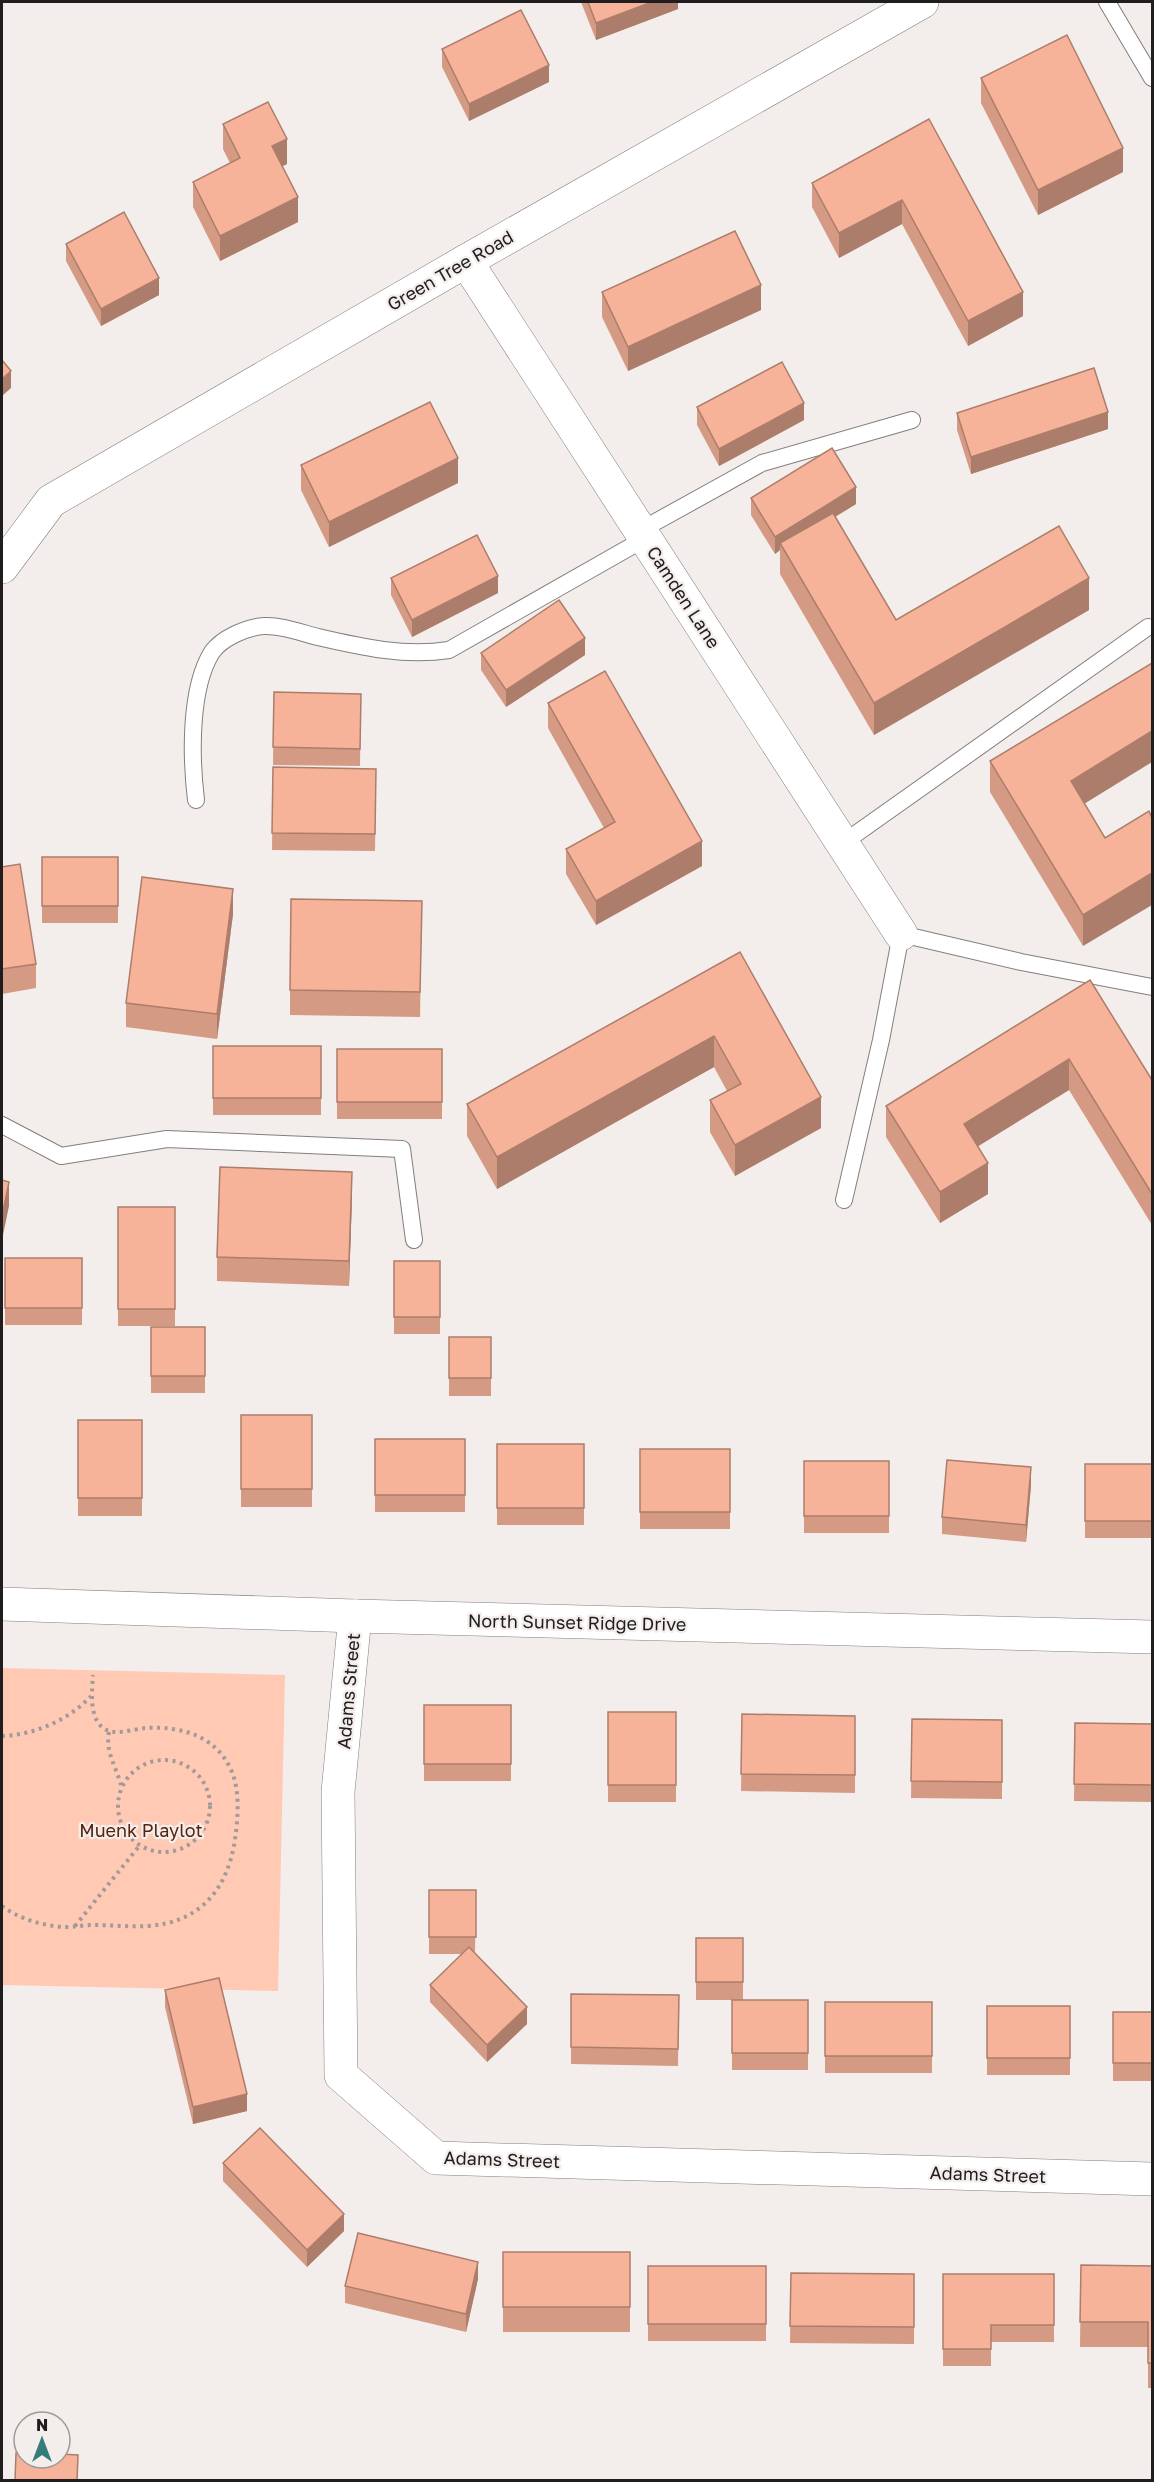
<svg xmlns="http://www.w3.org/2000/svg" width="1154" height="2482" font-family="'Golos Text',sans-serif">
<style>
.green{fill:#ffc9b4}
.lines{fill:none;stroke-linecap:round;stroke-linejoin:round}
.lane-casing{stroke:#837f7d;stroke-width:18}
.street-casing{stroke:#837f7d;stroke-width:34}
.path{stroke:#9f9b9a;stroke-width:4;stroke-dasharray:3 4.5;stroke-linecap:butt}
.lane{stroke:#fff;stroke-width:16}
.street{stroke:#fff;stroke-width:33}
.wall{fill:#d49a84}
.shaded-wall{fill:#ad7d6b}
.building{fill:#f7b399;stroke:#ad7d6b;stroke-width:1.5}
.labels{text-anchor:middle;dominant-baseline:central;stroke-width:4.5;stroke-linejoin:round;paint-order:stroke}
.street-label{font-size:18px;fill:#1f1d1d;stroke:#f3edeb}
.park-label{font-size:18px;fill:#57240e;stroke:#f3edeb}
</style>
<rect width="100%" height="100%" fill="#f3edeb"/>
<polygon class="green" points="2,1668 285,1675 278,1991 2,1985"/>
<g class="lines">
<g class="lane-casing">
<g id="lane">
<polyline points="1107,2 1152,78"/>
<polyline points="641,530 762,463 912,420"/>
<path d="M196,800C191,758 189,689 212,652C222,638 247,627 264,626C281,625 302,633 318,637C361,647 405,657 449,650L646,538"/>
<polyline points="843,843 1148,627"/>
<polyline points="2,1125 61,1156 167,1139 402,1149 414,1240"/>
<polyline points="844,1200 881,1040 901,934 1021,962 1152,987"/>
</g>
</g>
<g class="street-casing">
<g id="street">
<polyline points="466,261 901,934"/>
<polyline points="2,567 51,501 466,261 922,2"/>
<polyline points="2,1604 355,1616 1152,1637"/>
<polyline points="355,1616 338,1792 341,2075 436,2158 1152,2179"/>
</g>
</g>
<g class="path">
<path d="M109,1732C105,1752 116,1766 121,1785"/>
<path d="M2,1736C34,1735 69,1720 91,1696"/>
<circle cx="164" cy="1806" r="46"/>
<path d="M2,1906C19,1919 44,1926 65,1927C75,1927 84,1925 93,1925C111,1925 129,1927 147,1926C200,1923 228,1889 235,1839C238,1819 240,1792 232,1772C217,1736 182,1726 146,1728C132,1729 113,1737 102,1727C89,1716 92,1690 93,1675"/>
<polyline points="75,1926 140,1845"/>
</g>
<use href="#lane" class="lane"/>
<use href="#street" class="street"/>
</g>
<g class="wall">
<polygon points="581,2 678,2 678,9 596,40"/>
<polygon points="442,49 549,82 469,121 442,67"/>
<polygon points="981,78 1123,172 1038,215 981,103"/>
<polygon points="929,119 1023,316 968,346 902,224 839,258 812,207 812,183"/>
<polygon points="223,124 287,164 282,166 298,222 220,261 193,207 193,182 230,163 223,149"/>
<polygon points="66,244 159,295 101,326 66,261"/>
<polygon points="602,292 761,310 628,371 602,317"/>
<polygon points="697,407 804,420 719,466 697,425"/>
<polygon points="957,413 1108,429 971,474 957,430"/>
<polygon points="301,465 458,483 329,547 301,490"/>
<polygon points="751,498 856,504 835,517 896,620 1089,610 874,735 780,574 780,550 775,554 751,515"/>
<polygon points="391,578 498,593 412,637 391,595"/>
<polygon points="481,653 585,655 506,707 481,670"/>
<polygon points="274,692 361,694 360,766 273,765"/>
<polygon points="548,703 702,866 596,925 566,874 566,849 604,828 548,728"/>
<polygon points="990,761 1084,804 1083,946 990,792"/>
<polygon points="273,767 376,769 375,851 272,850"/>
<rect x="42" y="857" width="76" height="66"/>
<polygon points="2,867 36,964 36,988 2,994"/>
<polygon points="422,902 420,1017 290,1015 290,990"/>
<polygon points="233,914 217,1039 126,1027 126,1003"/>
<polygon points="740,952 821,1128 735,1176 710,1132 710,1100 727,1091 714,1067 497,1189 467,1136 467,1104"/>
<polygon points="1090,980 1152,1080 1152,1225 1069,1090 978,1146 988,1194 940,1223 886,1137 886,1106"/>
<rect x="213" y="1046" width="108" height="69"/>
<rect x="337" y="1049" width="105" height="70"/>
<polygon points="352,1197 349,1286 217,1281 217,1257"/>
<rect x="118" y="1207" width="57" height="119"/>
<rect x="5" y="1258" width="77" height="67"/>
<rect x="394" y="1261" width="46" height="73"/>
<rect x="151" y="1327" width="54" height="66"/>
<rect x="449" y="1337" width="42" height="59"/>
<rect x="241" y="1415" width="71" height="92"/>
<rect x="78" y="1420" width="64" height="96"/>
<rect x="375" y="1439" width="90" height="73"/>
<rect x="497" y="1444" width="87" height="81"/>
<rect x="640" y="1449" width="90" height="80"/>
<rect x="804" y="1461" width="85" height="72"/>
<rect x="1085" y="1464" width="67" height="74"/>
<polygon points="1031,1485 1026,1542 942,1534 942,1517"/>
<rect x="424" y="1705" width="87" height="76"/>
<rect x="608" y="1712" width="68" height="90"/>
<polygon points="742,1714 855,1716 855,1793 741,1791"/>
<polygon points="912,1719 1002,1720 1002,1799 911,1798"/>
<polygon points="1075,1723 1152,1724 1152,1802 1074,1801"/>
<polygon points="429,1890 476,1890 475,1954 527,2024 487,2062 430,2002 430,1985 462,1954 429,1954"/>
<rect x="696" y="1938" width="47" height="62"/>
<polygon points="165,1990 247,2111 193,2124 165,2007"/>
<polygon points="571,1994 679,1995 678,2066 571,2064"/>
<rect x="732" y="2000" width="76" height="70"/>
<rect x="825" y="2002" width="107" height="71"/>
<rect x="987" y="2006" width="83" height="69"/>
<rect x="1113" y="2012" width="39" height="69"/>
<polygon points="223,2163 344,2231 307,2267 223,2181"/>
<rect x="503" y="2252" width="127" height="80"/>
<polygon points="1081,2265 1152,2266 1152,2388 1148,2388 1148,2347 1080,2347"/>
<rect x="648" y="2266" width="118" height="75"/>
<polygon points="791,2273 914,2274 914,2344 790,2343"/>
<polygon points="943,2274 1054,2274 1054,2342 991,2342 991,2366 943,2366"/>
<polygon points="478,2279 466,2332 345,2303 345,2286"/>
</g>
<g class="shaded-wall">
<polygon points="652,2 678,2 678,9 596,40 596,23"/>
<polygon points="549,65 549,82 469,121 469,104"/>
<polygon points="287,139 287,164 272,171 272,146"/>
<polygon points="1123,148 1123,172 1038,215 1038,190"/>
<polygon points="298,197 298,222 220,261 220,236"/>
<polygon points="902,200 902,224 839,258 839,233"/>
<polygon points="159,278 159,295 101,326 101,309"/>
<polygon points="761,285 761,310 628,371 628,347"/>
<polygon points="1023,292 1023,316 968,346 968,321"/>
<polygon points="11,371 11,388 2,396 2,379"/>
<polygon points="804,403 804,420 719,466 719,449"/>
<polygon points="1108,412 1108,429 971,474 971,457"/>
<polygon points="458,458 458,483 329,547 329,522"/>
<polygon points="856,487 856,504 784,548 780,543 780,550 775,554 775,537"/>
<polygon points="498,576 498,593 412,637 412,620"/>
<polygon points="1089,578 1089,610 874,735 874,703"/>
<polygon points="585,638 585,655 506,707 506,690"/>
<polygon points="1152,731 1152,762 1071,812 1071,781"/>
<polygon points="702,841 702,866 596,925 596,901"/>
<polygon points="1152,873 1152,905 1083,946 1083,915"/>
<polygon points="233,889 233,914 217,1039 217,1014"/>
<polygon points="714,1036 714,1067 497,1189 497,1157"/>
<polygon points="1069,1059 1069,1090 964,1155 964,1124"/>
<polygon points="821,1097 821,1128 735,1176 735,1145"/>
<polygon points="988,1163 988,1194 940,1223 940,1192"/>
<polygon points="352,1172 352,1197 349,1286 349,1261"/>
<polygon points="9,1182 9,1206 2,1240 2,1216"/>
<polygon points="1031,1467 1031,1485 1026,1542 1026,1525"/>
<polygon points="527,2007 527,2024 487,2062 487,2045"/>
<polygon points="247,2094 247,2111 193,2124 193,2107"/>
<polygon points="344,2214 344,2231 307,2267 307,2250"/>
<polygon points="478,2262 478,2279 466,2332 466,2314"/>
</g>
<g class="building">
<polygon points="588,2 652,2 596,23"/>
<polygon points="521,10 549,65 469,104 442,49"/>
<polygon points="1067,35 1123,148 1038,190 981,78"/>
<polygon points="268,102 287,139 272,146 298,197 220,236 193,182 240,158 223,124"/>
<polygon points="929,119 1023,292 968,321 902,200 839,233 812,183"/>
<polygon points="124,212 159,278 101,309 66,244"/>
<polygon points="735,231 761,285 628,347 602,292"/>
<polygon points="2,360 11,371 2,379"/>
<polygon points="782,362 804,403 719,449 697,407"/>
<polygon points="1094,368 1108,412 971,457 957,413"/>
<polygon points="430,402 458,458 329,522 301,465"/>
<polygon points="832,448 856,487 775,537 751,498"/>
<polygon points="833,513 896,620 1059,526 1089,578 874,703 780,543"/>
<polygon points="477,535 498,576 412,620 391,578"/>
<polygon points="559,600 585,638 506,690 481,653"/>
<polygon points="1152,663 1152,731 1071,781 1105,838 1149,811 1152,818 1152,873 1083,915 990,761"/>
<polygon points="605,671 702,841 596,901 566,849 615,822 548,703"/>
<polygon points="274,692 361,694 360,749 273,747"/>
<polygon points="273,767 376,769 375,834 272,833"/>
<rect x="42" y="857" width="76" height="49"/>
<polygon points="20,864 36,964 2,969 2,867"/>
<polygon points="142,877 233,889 217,1014 126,1003"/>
<polygon points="291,899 422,901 420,992 290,990"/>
<polygon points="740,952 821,1097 735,1145 710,1100 741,1084 714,1036 497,1157 467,1104"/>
<polygon points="1090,980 1152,1080 1152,1194 1069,1059 964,1124 988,1163 940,1192 886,1106"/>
<rect x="213" y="1046" width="108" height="52"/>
<rect x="337" y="1049" width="105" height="53"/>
<polygon points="220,1167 352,1172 349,1261 217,1257"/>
<polygon points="2,1180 9,1182 2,1216"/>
<rect x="118" y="1207" width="57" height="102"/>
<rect x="5" y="1258" width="77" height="50"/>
<rect x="394" y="1261" width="46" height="56"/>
<rect x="151" y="1327" width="54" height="49"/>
<rect x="449" y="1337" width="42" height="41"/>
<rect x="241" y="1415" width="71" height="74"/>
<rect x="78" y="1420" width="64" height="78"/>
<rect x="375" y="1439" width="90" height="56"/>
<rect x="497" y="1444" width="87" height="64"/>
<rect x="640" y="1449" width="90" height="63"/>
<polygon points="947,1460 1031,1467 1026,1525 942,1517"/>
<rect x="804" y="1461" width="85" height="55"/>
<rect x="1085" y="1464" width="67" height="57"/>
<rect x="424" y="1705" width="87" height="59"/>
<rect x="608" y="1712" width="68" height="73"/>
<polygon points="742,1714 855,1716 855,1775 741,1774"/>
<polygon points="912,1719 1002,1720 1002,1782 911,1781"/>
<polygon points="1075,1723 1152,1724 1152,1785 1074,1784"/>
<rect x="429" y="1890" width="47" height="47"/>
<rect x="696" y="1938" width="47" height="44"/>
<polygon points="469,1947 527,2007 487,2045 430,1985"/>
<polygon points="219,1978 247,2094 193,2107 165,1990"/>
<polygon points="571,1994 679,1995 678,2049 571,2047"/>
<rect x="732" y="2000" width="76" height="53"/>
<rect x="825" y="2002" width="107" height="54"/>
<rect x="987" y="2006" width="83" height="52"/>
<rect x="1113" y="2012" width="39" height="51"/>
<polygon points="260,2128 344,2214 307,2250 223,2163"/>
<polygon points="358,2233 478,2262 466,2314 345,2286"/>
<rect x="503" y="2252" width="127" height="55"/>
<polygon points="1081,2265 1152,2266 1152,2363 1148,2363 1148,2322 1080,2322"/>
<rect x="648" y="2266" width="118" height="58"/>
<polygon points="791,2273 914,2274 914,2327 790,2326"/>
<polygon points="943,2274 1054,2274 1054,2325 991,2325 991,2349 943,2349"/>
<polygon points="16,2453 24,2453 24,2458 60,2458 60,2454 78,2455 77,2481 15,2481"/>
</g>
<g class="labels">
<g class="street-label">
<text transform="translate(450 270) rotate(-30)">Green Tree Road</text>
<text transform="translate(684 597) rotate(57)">Camden Lane</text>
<text transform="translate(577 1622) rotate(1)">North Sunset Ridge Drive</text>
<text transform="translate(348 1691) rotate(-85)">Adams Street</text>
<text transform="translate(502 2159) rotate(2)">Adams Street</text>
<text transform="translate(988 2174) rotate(2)">Adams Street</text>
</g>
<g class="park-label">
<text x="141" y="1830">Muenk Playlot</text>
</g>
</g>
<rect width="1154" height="2482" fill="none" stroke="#1f1d1d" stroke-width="6"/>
<g transform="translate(42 2440)"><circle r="28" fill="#f3edeb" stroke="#9e9a99" stroke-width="1.5"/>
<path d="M0-4.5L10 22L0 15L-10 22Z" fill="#347c7a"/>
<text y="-9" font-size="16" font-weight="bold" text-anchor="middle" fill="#1f1d1d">N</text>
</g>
</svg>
